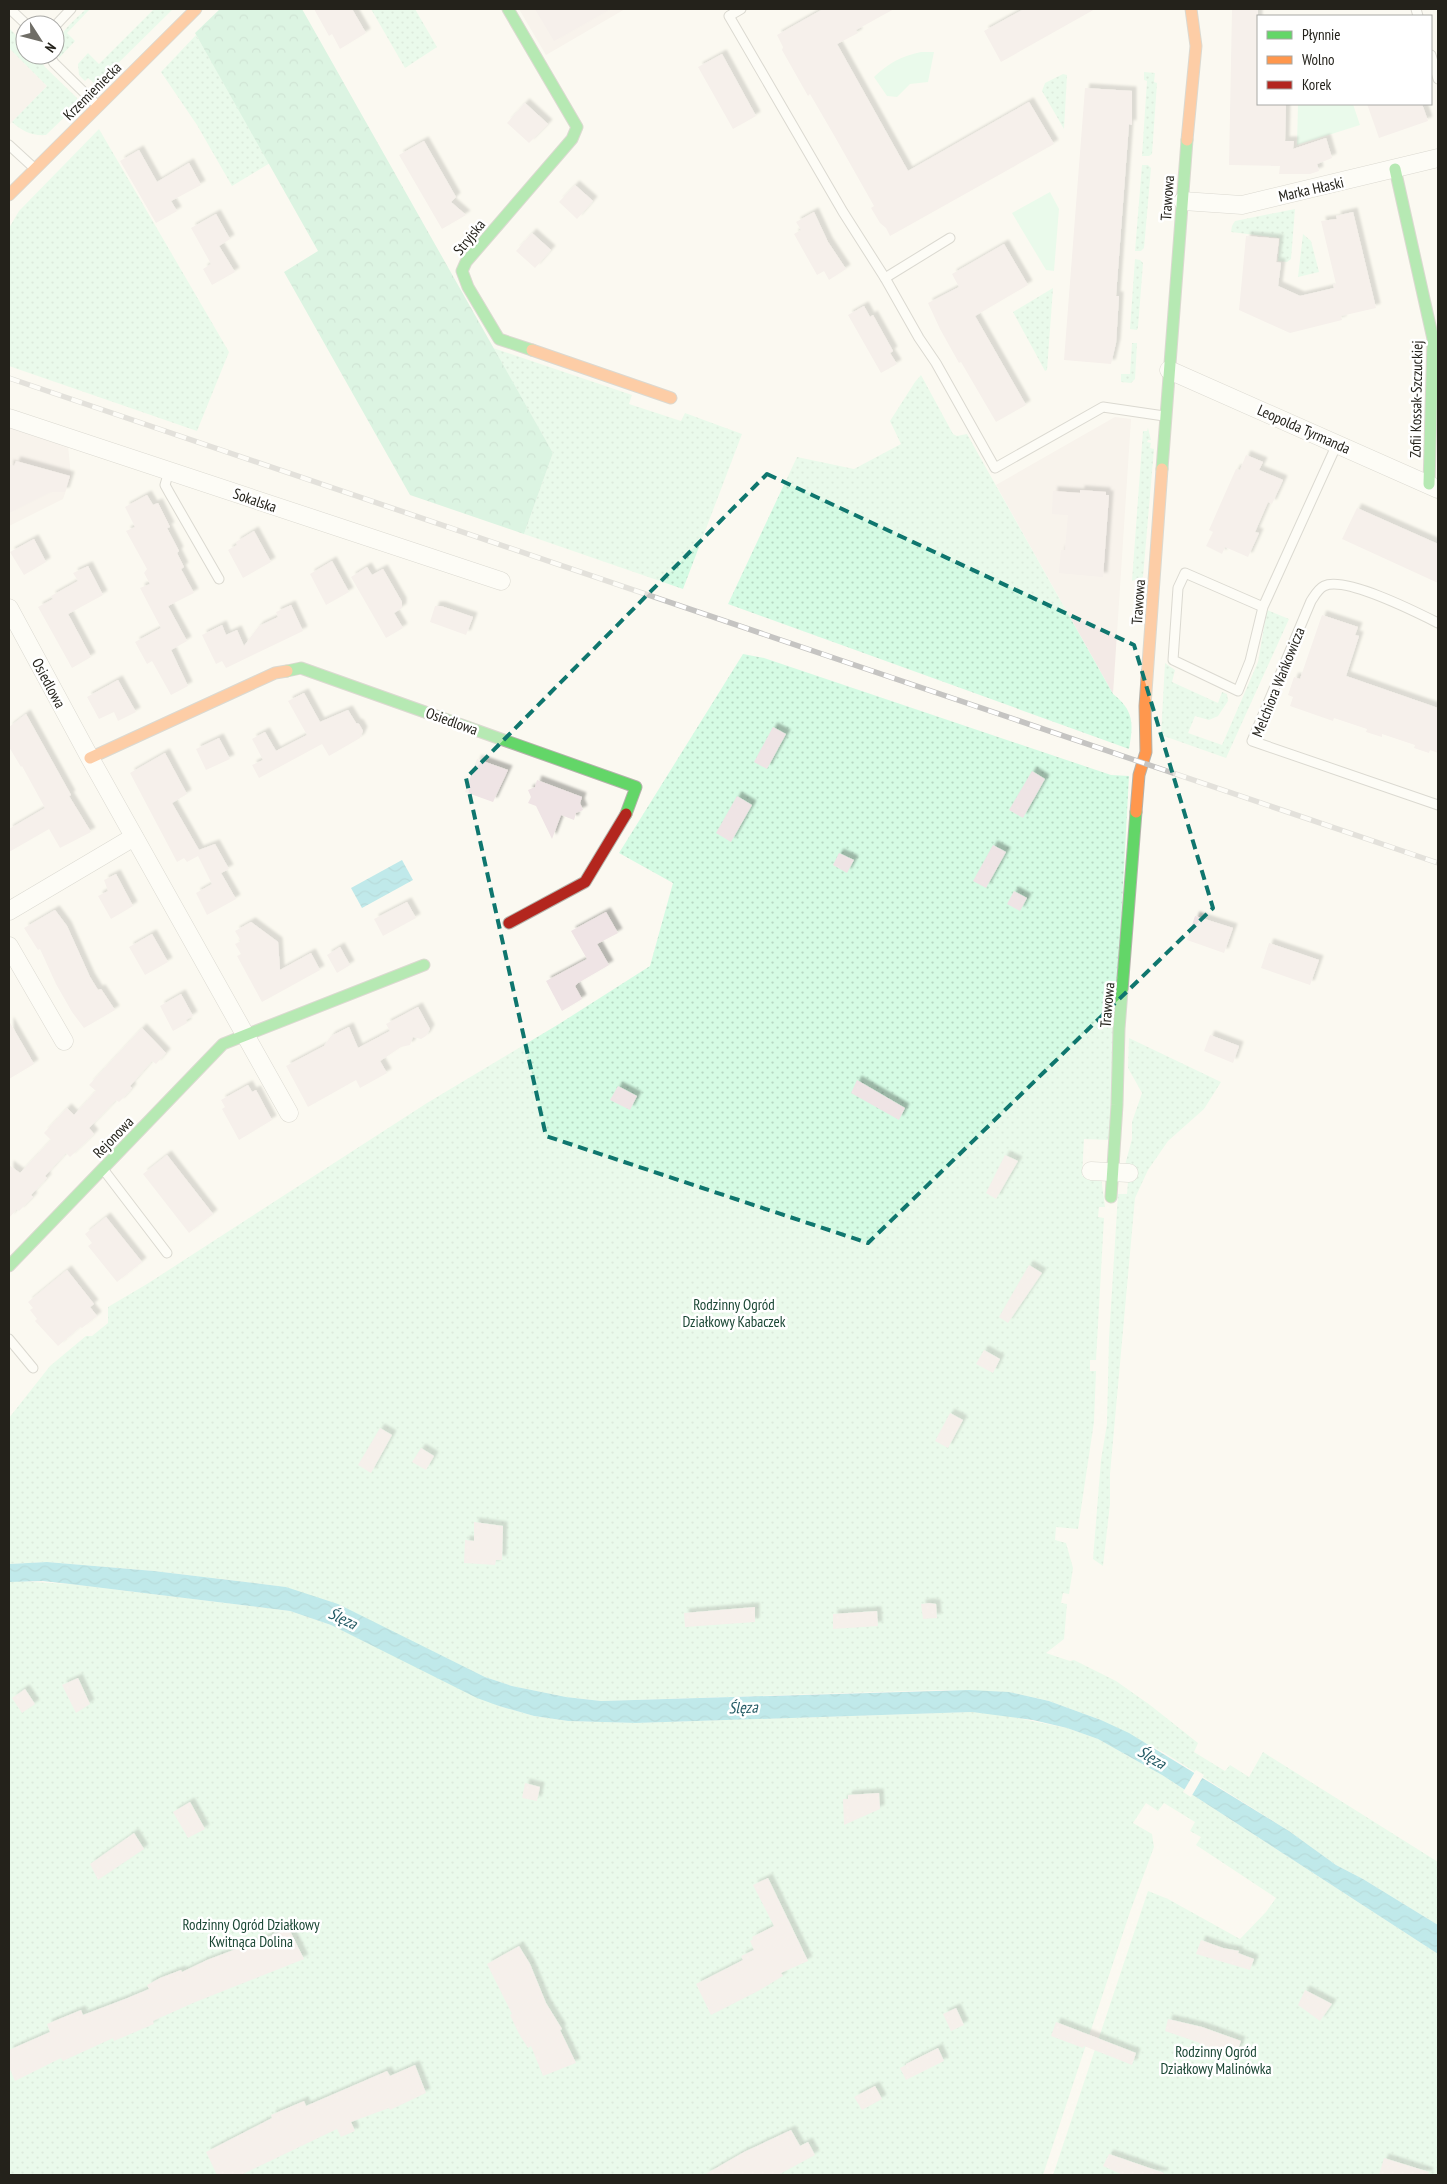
<svg xmlns="http://www.w3.org/2000/svg" width="1447" height="2184" font-family="'PT Sans Narrow',sans-serif">
<style>
.commercial{fill:#f3eae6}
.grass{fill:url(#grass-dots)}
.forest{fill:url(#forest-crowns)}
.park{fill:#d5fbe4}
.water{fill:url(#water-waves)}
.pier{fill:#fbf9f1}
.building{fill:#efe4e5;filter:url(#shadow)}
.lines{fill:none;stroke-linecap:round;stroke-linejoin:round}
.lane-casing{stroke:#b4b2ab;stroke-width:11}
.street-casing{stroke:#b4b2ab;stroke-width:19}
.fast-casing{stroke:#b4b2ab;stroke-width:13}
.slow-casing{stroke:#b4b2ab;stroke-width:13}
.jam-casing{stroke:#b4b2ab;stroke-width:13}
.lane{stroke:#fefefd;stroke-width:9}
.street{stroke:#fefefd;stroke-width:18}
.fast{stroke:#63d668;stroke-width:11}
.slow{stroke:#ff974d;stroke-width:11}
.jam{stroke:#b3261e;stroke-width:11}
.rail-casing{stroke:#c5c4c2;stroke-width:5.5}
.rail{stroke:#fff;stroke-width:4;stroke-dasharray:11;stroke-linecap:butt}
.marked{fill:none;stroke:#0f766e;stroke-width:4;stroke-dasharray:10 6;stroke-linejoin:round}
.labels{text-anchor:middle;dominant-baseline:central;stroke-width:5;stroke-linejoin:round;paint-order:stroke}
.street-label{font-size:15px;fill:#24221b;stroke:#fff}
.park-label{font-size:15px;fill:#1a4634;stroke:#fff}
.water-label{font-size:16px;font-style:italic;fill:#245a64;stroke:#fff}
</style>
<defs>
<pattern id="grass-dots" width="8" height="8" patternUnits="userSpaceOnUse" patternTransform="scale(1.25)"><rect width="8" height="8" fill="#d5fbe4"/><path d="M2 2h.1M6 6h.1" fill="none" stroke="#b7d7c3" stroke-width="1.8" stroke-linecap="round"/></pattern>
<pattern id="forest-crowns" width="20" height="18" patternUnits="userSpaceOnUse" patternTransform="scale(1.25)"><rect width="20" height="18" fill="#b6edd1"/><path d="M2 6a3 3 0 1 1 6 0M12 15a3 3 0 1 1 6 0" fill="none" stroke="#9ccbb3"/></pattern>
<pattern id="water-waves" width="16" height="10" patternUnits="userSpaceOnUse" patternTransform="scale(1.25)"><rect width="16" height="10" fill="#78d6e2"/><path d="M0 5q4-4 8 0t8 0" fill="none" stroke="#68b7c1"/></pattern>
<filter id="shadow"><feDropShadow dx="4.5" dy="-4.5" stdDeviation="1" flood-color="#0004"/></filter>
</defs>
<rect width="100%" height="100%" fill="#fbf9f1"/>
<g class="commercial">
<polygon points="519,9 625,9 546,55"/>
<polygon points="9,48 47,86 9,125"/>
<polygon points="1115,417 1131,419 1113,694 996,485"/>
<polygon points="9,427 68,446 71,476 63,499 9,526"/>
</g>
<g class="grass">
<path d="M86,9H90L67,33L75,41L59,58C53,35 71,24 86,9Z"/>
<polygon points="154,9 173,9 98,83 94,83 88,78 85,81 79,75 78,64 88,53 99,64"/>
<polygon points="371,9 415,9 437,47 405,68"/>
<path d="M9,28L16,35L18,33L25,39V55H37L45,67L77,98L78,104L46,135C32,136 22,131 12,122L47,86L9,48Z"/>
<polygon points="196,35 270,163 232,186 197,125 161,72"/>
<polygon points="1144,72 1155,73 1154,82 1157,83 1152,154 1149,156 1142,156 1147,81 1144,80"/>
<polygon points="1063,74 1067,75 1064,129 1042,91 1045,83"/>
<polygon points="99,129 229,352 197,431 9,366 9,228 19,211"/>
<polygon points="1142,165 1148,165 1151,168 1144,248 1141,251 1135,251"/>
<polygon points="1295,209 1291,259 1287,262 1278,261 1280,238 1231,232 1232,226 1235,221"/>
<polygon points="1303,234 1311,241 1319,272 1298,277"/>
<polygon points="1135,259 1140,260 1143,263 1138,327 1137,330 1130,329"/>
<polygon points="1053,288 1047,370 1045,371 1013,312"/>
<polygon points="1132,343 1137,343 1135,379 1131,383 1121,382 1121,374 1130,374"/>
<polygon points="493,348 632,395 629,404 681,421 685,413 742,434 683,589 524,534 553,453"/>
<path d="M921,375L953,434L957,436L967,434L1113,694C1135,711 1133,725 1129,749L728,604L797,457L854,469L901,444L890,421L915,382Z"/>
<polygon points="1148,428 1151,440 1148,440 1147,442 1151,443 1150,448 1154,449 1143,577 1132,581 1143,431 1147,431"/>
<polygon points="1267,610 1289,619 1226,758 1161,735 1165,663 1175,670 1172,682 1218,703 1222,692 1227,694 1228,701 1218,716 1209,720 1195,716 1188,733 1222,745 1258,662"/>
<polygon points="743,654 764,658 1111,775 1129,776 1109,1140 1084,1139 1082,1176 1101,1177 1105,1207 1099,1207 1098,1217 1104,1218 1096,1360 1090,1360 1090,1371 1096,1371 1094,1422 1078,1529 1056,1527 1055,1540 1066,1543 1073,1568 1069,1594 1063,1593 1061,1603 1067,1604 1064,1639 1046,1653 1070,1661 1074,1660 1116,1681 1150,1705 1198,1743 1194,1752 1225,1771 1230,1765 1249,1777 1263,1752 1438,1862 1438,1925 1363,1879 1336,1865 1289,1831 1163,1752 1101,1720 1049,1701 1009,1692 942,1690 634,1700 601,1701 566,1697 512,1686 485,1677 432,1651 286,1587 154,1571 47,1562 9,1564 9,1418 50,1366 86,1336 92,1336 108,1323 108,1307 147,1284 427,1103 559,1024 650,966 673,883 619,853"/>
<polygon points="1129,1038 1221,1082 1204,1109 1168,1141 1148,1170 1135,1198 1110,1474 1110,1504 1103,1566 1093,1559 1101,1460 1107,1424 1109,1338 1118,1194 1127,1194 1129,1169 1125,1165 1132,1139 1132,1122 1142,1093 1128,1068"/>
<polygon points="13,1581 70,1584 290,1611 331,1625 499,1706 534,1716 568,1721 636,1723 972,1712 1003,1715 1067,1728 1098,1739 1162,1775 1438,1954 1438,2175 1053,2175 1148,1891 1168,1899 1240,1939 1266,1912 1276,1898 1196,1845 1201,1837 1190,1831 1195,1822 1164,1803 1158,1811 1146,1803 1133,1823 1152,1834 1154,1847 1130,1912 1043,2175 9,2175 9,1582"/>
</g>
<polygon class="forest" points="220,9 302,9 553,453 524,534 410,495 284,272 318,251 195,33"/>
<g class="park">
<path d="M921,52H934L928,82L910,84L897,97L887,96L874,77C889,63 901,56 921,52Z"/>
<polygon points="1298,104 1353,104 1360,125 1297,145"/>
<polygon points="1050,192 1059,209 1054,271 1046,270 1012,213"/>
</g>
<g class="water">
<polygon points="402,860 413,880 362,908 351,888"/>
<polygon points="47,1562 154,1571 286,1587 338,1604 485,1677 512,1686 566,1697 601,1701 634,1700 969,1690 1009,1692 1049,1701 1101,1720 1129,1733 1289,1831 1336,1865 1363,1879 1438,1925 1438,1954 1162,1775 1098,1739 1067,1728 1033,1720 972,1712 636,1723 568,1721 534,1716 499,1706 477,1698 331,1625 290,1611 70,1584 43,1581 9,1582 9,1564"/>
</g>
<polygon class="pier" points="1196,1770 1204,1775 1191,1797 1183,1792"/>
<g class="building">
<polygon points="314,9 352,9 366,33 340,49 332,34 329,36"/>
<polygon points="535,9 610,9 554,41"/>
<polygon points="823,9 894,9 856,30 858,33 837,44 908,171 1029,102 1054,144 890,236 886,228 880,223 871,208 874,206 835,137 810,94 808,96 782,50 783,47 777,35"/>
<polygon points="1024,9 1095,9 1001,62 984,31"/>
<polygon points="1232,9 1258,9 1258,104 1286,104 1285,141 1294,141 1293,149 1326,138 1332,158 1317,164 1319,171 1310,174 1279,174 1280,166 1229,165"/>
<polygon points="722,54 756,116 733,129 698,67"/>
<polygon points="1085,88 1132,91 1132,125 1129,124 1116,296 1119,296 1116,343 1111,364 1064,360"/>
<polygon points="525,103 548,124 529,143 507,123"/>
<polygon points="1367,104 1422,104 1428,121 1379,138"/>
<polygon points="424,141 456,197 451,202 466,215 442,229 399,155"/>
<polygon points="139,150 157,182 189,163 201,185 171,201 177,211 156,223 120,161"/>
<polygon points="575,185 593,201 577,219 559,202"/>
<polygon points="814,212 828,242 846,269 829,280 824,271 817,275 794,234 801,230 796,222"/>
<polygon points="1353,212 1376,308 1341,316 1342,320 1290,333 1239,310 1246,236 1279,239 1276,262 1281,263 1278,286 1300,296 1334,288 1333,284 1336,284 1321,221 1337,219 1336,216"/>
<polygon points="216,214 230,239 219,246 235,272 212,285 203,269 211,264 191,228"/>
<polygon points="532,233 551,250 535,268 516,251"/>
<polygon points="1004,244 1028,285 975,316 1026,405 996,422 961,362 959,363 940,329 928,303 959,287 952,274"/>
<polygon points="864,306 870,317 873,315 893,351 890,353 897,364 881,373 848,315"/>
<polygon points="1246,455 1263,462 1259,470 1283,480 1272,504 1268,502 1255,532 1259,533 1248,557 1225,547 1222,554 1206,546 1213,532 1209,530 1220,505 1236,469 1240,470"/>
<polygon points="16,461 70,476 65,492 51,492 9,513 9,464 14,466"/>
<polygon points="1080,490 1106,492 1106,495 1109,495 1103,577 1059,573 1061,550 1065,550 1068,515 1052,514 1053,491 1080,493"/>
<polygon points="147,495 153,505 158,503 170,527 167,528 179,551 177,553 184,567 181,569 194,593 168,606 187,641 171,650 188,686 171,695 152,661 147,664 135,642 161,628 140,588 150,584 144,573 147,569 126,531 135,527 125,507"/>
<polygon points="1357,508 1438,544 1438,583 1342,539"/>
<polygon points="254,531 271,562 243,578 228,550 237,545 236,542"/>
<polygon points="34,539 46,562 24,575 10,552"/>
<polygon points="332,561 349,592 326,605 310,574"/>
<polygon points="88,566 103,595 68,614 91,657 72,668 38,607 53,599 51,596 78,581 73,573"/>
<polygon points="367,567 372,575 383,569 402,602 402,608 394,613 403,628 386,638 351,577"/>
<polygon points="291,605 303,631 226,668 222,661 216,664 202,635 222,625 226,635 237,630 244,646 259,626 278,617 276,612"/>
<polygon points="435,606 441,606 473,617 466,635 430,622"/>
<polygon points="1322,615 1358,627 1355,635 1359,636 1346,676 1438,708 1438,753 1430,750 1429,753 1414,748 1415,745 1382,734 1382,737 1366,732 1367,729 1334,718 1333,721 1290,706 1293,697 1288,695 1294,677 1300,679"/>
<polygon points="118,680 136,712 118,721 114,712 99,719 87,697"/>
<polygon points="304,693 320,722 348,710 356,723 359,724 363,731 360,738 329,756 322,744 259,778 252,765 263,760 252,739 265,732 276,751 307,735 288,701"/>
<polygon points="26,714 71,795 69,796 91,832 60,848 49,829 9,852 9,829 45,808 22,766 21,767 9,747 9,727"/>
<polygon points="773,727 786,734 767,769 754,762"/>
<polygon points="219,738 230,759 206,770 196,749"/>
<polygon points="165,753 187,794 172,803 199,850 215,844 229,869 221,873 236,899 207,915 196,893 212,884 198,856 187,862 184,858 177,862 130,773"/>
<polygon points="477,759 508,770 493,802 465,792"/>
<polygon points="1032,771 1045,779 1023,818 1009,810"/>
<polygon points="537,780 582,797 580,803 583,810 576,813 574,820 561,815 552,839 536,806 528,803 531,797 528,790 535,787"/>
<polygon points="737,796 752,805 731,842 716,833"/>
<polygon points="993,845 1006,852 986,888 973,881"/>
<polygon points="839,853 854,860 847,873 833,865"/>
<polygon points="116,874 133,906 111,919 98,896 108,891 104,880"/>
<polygon points="1014,891 1027,898 1020,911 1007,904"/>
<polygon points="407,902 416,918 383,936 374,919"/>
<polygon points="55,910 67,926 90,977 98,990 101,989 115,1010 84,1028 72,1012 56,984 40,949 38,950 24,928"/>
<polygon points="606,912 618,933 597,944 609,965 578,983 575,986 582,999 562,1011 546,981 587,959 571,931"/>
<polygon points="1195,916 1233,928 1224,953 1187,940"/>
<polygon points="251,922 278,942 280,970 311,953 320,970 262,1002 237,956 241,954 235,944 241,941 235,931"/>
<polygon points="152,934 168,962 145,975 129,947"/>
<polygon points="1269,943 1319,960 1310,985 1261,968"/>
<polygon points="340,947 350,965 337,973 327,955"/>
<polygon points="181,994 193,1016 186,1020 187,1023 173,1031 160,1006"/>
<polygon points="418,1007 430,1029 426,1036 421,1039 413,1037 410,1045 401,1047 380,1061 387,1073 360,1088 356,1080 308,1107 286,1066 324,1046 331,1036 349,1027 358,1048 390,1031 386,1024"/>
<polygon points="9,1021 34,1064 9,1079"/>
<polygon points="142,1028 166,1053 156,1064 152,1061 130,1086 132,1088 125,1096 119,1102 116,1100 89,1128 94,1134 70,1157 66,1153 45,1176 47,1178 31,1195 33,1197 19,1211 17,1209 9,1218 9,1165 20,1173 51,1140 44,1133 67,1108 74,1115 96,1091 89,1085"/>
<polygon points="1210,1035 1239,1046 1233,1063 1204,1051"/>
<polygon points="857,1080 905,1108 899,1120 851,1093"/>
<polygon points="248,1085 252,1092 256,1090 272,1120 239,1140 222,1109 225,1107 221,1100"/>
<polygon points="618,1086 637,1096 630,1110 610,1100"/>
<polygon points="167,1155 213,1214 189,1233 143,1174"/>
<polygon points="1005,1155 1018,1161 996,1199 986,1193"/>
<polygon points="106,1217 142,1262 117,1282 88,1246 92,1243 85,1234"/>
<polygon points="1029,1265 1042,1273 1008,1323 999,1317"/>
<polygon points="67,1270 94,1304 90,1307 97,1316 82,1328 80,1327 58,1346 35,1321 37,1319 30,1310 33,1308 28,1302"/>
<polygon points="984,1350 1000,1359 993,1373 976,1364"/>
<polygon points="950,1413 963,1420 948,1448 935,1441"/>
<polygon points="380,1428 392,1435 371,1473 358,1465"/>
<polygon points="421,1448 434,1456 426,1470 412,1462"/>
<polygon points="474,1522 503,1526 502,1560 496,1560 495,1565 464,1563 465,1540 474,1541"/>
<polygon points="929,1603 936,1604 937,1618 923,1619 921,1604"/>
<polygon points="755,1607 755,1622 685,1627 684,1613"/>
<polygon points="877,1611 878,1626 833,1629 833,1614"/>
<polygon points="78,1678 90,1704 76,1713 62,1685"/>
<polygon points="25,1689 35,1704 22,1713 12,1698"/>
<polygon points="525,1783 540,1787 537,1801 522,1798"/>
<polygon points="879,1793 880,1809 844,1825 843,1799 848,1799 848,1795"/>
<polygon points="190,1802 205,1829 188,1838 173,1812"/>
<polygon points="134,1833 144,1849 98,1880 90,1864"/>
<polygon points="768,1878 808,1961 781,1973 783,1976 760,1990 711,2015 696,1984 743,1960 741,1956 754,1950 750,1941 753,1939 752,1937 774,1926 753,1885"/>
<polygon points="289,1929 304,1959 193,2003 153,2021 154,2024 114,2041 113,2038 63,2061 61,2058 15,2081 9,2067 9,2050 50,2032 47,2024 81,2010 83,2015 125,1999 149,1989 147,1985 160,1978 181,1970 182,1972 207,1960"/>
<polygon points="1201,1940 1223,1948 1239,1951 1238,1953 1254,1959 1250,1970 1196,1954"/>
<polygon points="519,1946 530,1964 546,2003 562,2029 560,2030 576,2063 543,2076 531,2046 528,2048 519,2034 510,2015 512,2014 487,1964"/>
<polygon points="1305,1990 1332,2004 1320,2021 1298,2005"/>
<polygon points="956,2008 964,2025 951,2031 943,2014"/>
<polygon points="1168,2019 1202,2027 1241,2041 1236,2054 1213,2046 1212,2048 1199,2044 1200,2043 1165,2031"/>
<polygon points="1056,2022 1136,2053 1132,2065 1084,2046 1083,2048 1051,2036"/>
<polygon points="938,2048 944,2061 906,2080 900,2068 906,2065 906,2064"/>
<polygon points="415,2065 426,2093 390,2110 389,2108 351,2122 355,2131 341,2137 337,2129 241,2175 217,2175 206,2152 272,2118 271,2115 304,2101 306,2106 387,2071 390,2076"/>
<polygon points="875,2086 882,2099 862,2110 854,2097"/>
<polygon points="791,2130 800,2146 808,2142 815,2155 778,2175 704,2175 744,2152"/>
<polygon points="1109,2154 1164,2173 1163,2175 1123,2175 1103,2166"/>
<polygon points="1384,2158 1429,2172 1428,2175 1379,2175"/>
</g>
<g class="lines">
<g class="lane-casing">
<g id="lane">
<polyline points="10,9 27,25"/>
<polyline points="741,9 729,16 843,212 885,278 919,338 936,363 995,468 1103,407 1164,416"/>
<polyline points="1416,9 1418,16"/>
<polyline points="55,26 71,9"/>
<polyline points="49,55 54,63 98,106"/>
<polyline points="1431,55 1438,79"/>
<polyline points="9,145 33,167"/>
<polyline points="885,278 950,238"/>
<polyline points="169,471 165,485 170,494 219,579"/>
<polyline points="1263,607 1185,573 1178,588 1173,660 1238,691 1250,661 1263,607 1337,444"/>
<path d="M1438,623C1416,612 1345,576 1324,586C1318,589 1315,595 1311,601L1252,741L1438,805"/>
<polyline points="103,1169 167,1253"/>
<polyline points="9,1339 33,1368"/>
</g>
</g>
<g class="street-casing">
<g id="street">
<polyline points="1183,201 1242,205 1438,158"/>
<polyline points="1169,370 1438,489"/>
<polyline points="9,418 501,581"/>
<polyline points="9,608 90,758 289,1113"/>
<polyline points="9,911 134,837"/>
<polyline points="9,946 64,1041"/>
<polyline points="1091,1171 1129,1173"/>
</g>
</g>
<g class="fast-casing">
<g id="fast">
<polyline points="508,9 577,127 572,139 466,262 462,271 468,287 499,339 532,350"/>
<polyline points="1395,169 1433,339 1429,484"/>
<polyline points="1162,469 1187,140"/>
<polyline points="287,671 301,668 636,787 626,814"/>
<polyline points="1111,1197 1117,1105 1119,1029 1136,812"/>
<polyline points="9,1266 223,1044 424,965"/>
</g>
</g>
<g class="slow-casing">
<g id="slow">
<polyline points="1187,140 1196,46 1191,9"/>
<polyline points="9,195 196,9"/>
<polyline points="532,350 671,398"/>
<polyline points="90,758 275,673 287,671"/>
<polyline points="1136,812 1139,775 1146,752 1145,706 1162,469"/>
</g>
</g>
<g class="jam-casing">
<polyline id="jam" points="509,923 585,882 626,814"/>
</g>
<use href="#lane" class="lane"/>
<use href="#street" class="street"/>
<use href="#fast" class="fast"/>
<use href="#slow" class="slow"/>
<use href="#jam" class="jam"/>
<g class="rail-casing">
<polyline id="rail" points="9,378 1438,863"/>
</g>
<use href="#rail" class="rail"/>
</g>
<path d="M0 0H1447V2184H0ZM767,474L1134,645L1213,908L868,1243L546,1136L466,778Z" fill="#fbf9f1" fill-opacity=".55" fill-rule="evenodd"/>
<path class="marked" d="M767,474L1134,645L1213,908L868,1243L546,1136L466,778Z"/>
<g class="labels">
<g class="street-label">
<text transform="translate(92 91) rotate(-45)">Krzemieniecka</text>
<text transform="translate(1311 189) rotate(-13)">Marka Hłaski</text>
<text transform="translate(1167 198) rotate(-86)">Trawowa</text>
<text transform="translate(469 237) rotate(-51)">Stryjska</text>
<text transform="translate(1416 399) rotate(-89)">Zofii Kossak-Szczuckiej</text>
<text transform="translate(1304 429) rotate(24)">Leopolda Tyrmanda</text>
<text transform="translate(255 500) rotate(19)">Sokalska</text>
<text transform="translate(1138 602) rotate(-86)">Trawowa</text>
<text transform="translate(1278 682) rotate(-68)">Melchiora Wańkowicza</text>
<text transform="translate(49 683) rotate(62)">Osiedlowa</text>
<text transform="translate(452 721) rotate(20)">Osiedlowa</text>
<text transform="translate(1107 1005) rotate(-85)">Trawowa</text>
<text transform="translate(113 1137) rotate(-46)">Rejonowa</text>
</g>
<g class="park-label">
<text x="734" y="1304">Rodzinny Ogród<tspan x="734" dy="17">Działkowy Kabaczek</tspan></text>
<text x="251" y="1924">Rodzinny Ogród Działkowy<tspan x="251" dy="17">Kwitnąca Dolina</tspan></text>
<text x="1216" y="2051">Rodzinny Ogród<tspan x="1216" dy="17">Działkowy Malinówka</tspan></text>
</g>
<g class="water-label">
<text transform="translate(343 1618) rotate(25)">Ślęza</text>
<text transform="translate(743 1707) rotate(-2)">Ślęza</text>
<text transform="translate(1152 1757) rotate(31)">Ślęza</text>
</g>
</g>
<rect width="1447" height="2184" fill="none" stroke="#24221b" stroke-width="20"/>
<rect x="1257" y="15" width="175" height="90" fill="#ffffff" stroke="#a7a7a4"/>
<rect x="1267" y="31" width="25" height="8" fill="#63d668" stroke="#a7a7a4"/>
<text x="1302" y="40" font-size="15" fill="#24221b">Płynnie</text>
<rect x="1267" y="56" width="25" height="8" fill="#ff974d" stroke="#a7a7a4"/>
<text x="1302" y="65" font-size="15" fill="#24221b">Wolno</text>
<rect x="1267" y="81" width="25" height="8" fill="#b3261e" stroke="#a7a7a4"/>
<text x="1302" y="90" font-size="15" fill="#24221b">Korek</text>
<g transform="translate(40 40) rotate(126)"><circle r="24" fill="#ffffff" stroke="#a7a7a4"/>
<path d="M0-4L9 19L0 12L-9 19Z" fill="#6f6d66"/>
<text y="-8" font-size="14" font-weight="bold" text-anchor="middle" fill="#24221b">N</text>
</g>
</svg>
